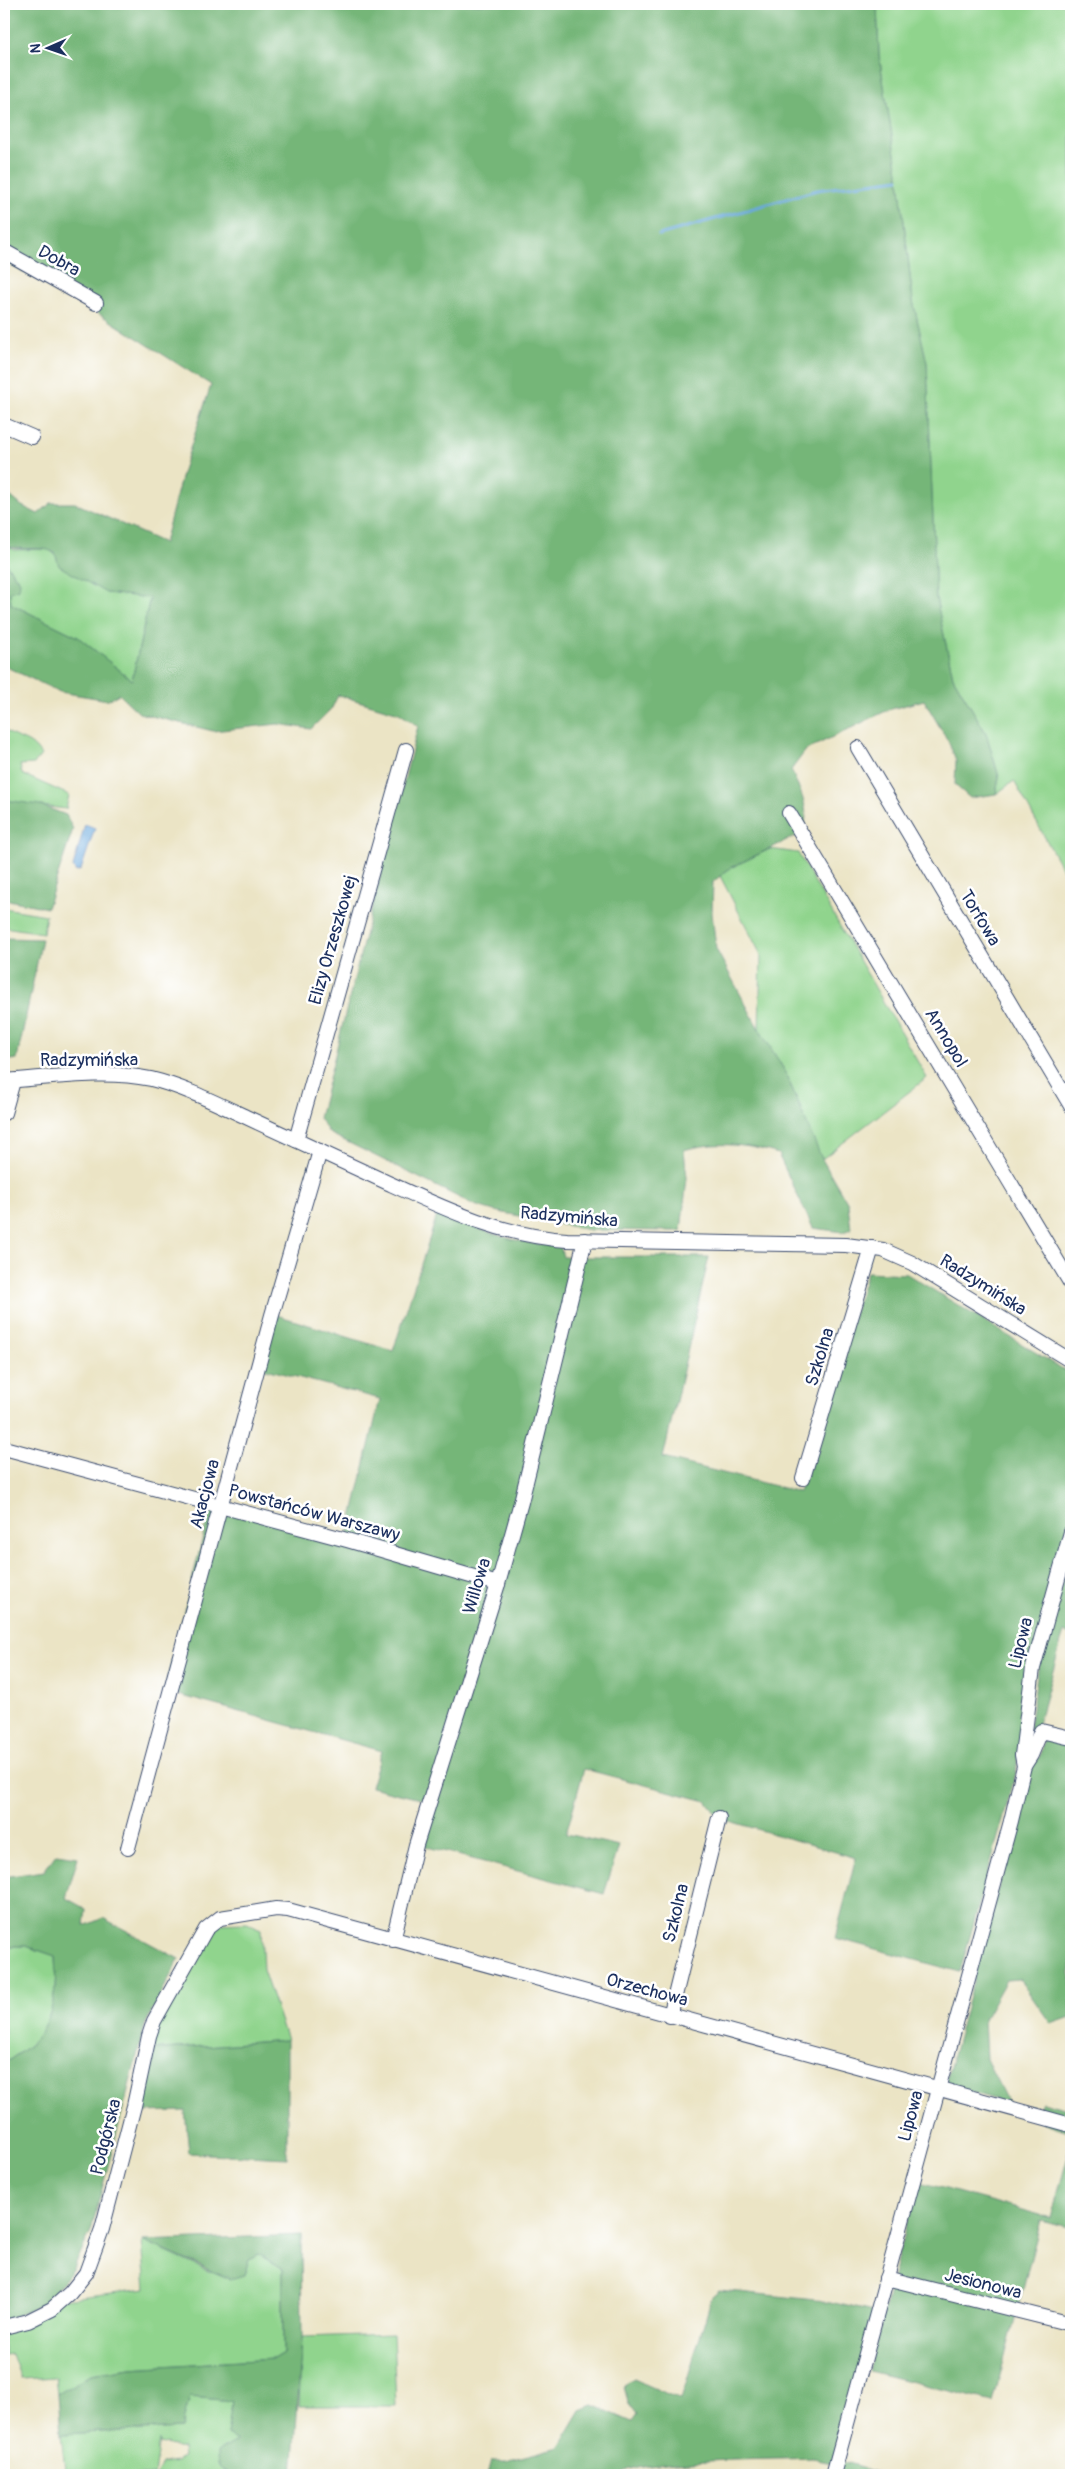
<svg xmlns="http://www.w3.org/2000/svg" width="1075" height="2479" font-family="Pangolin,sans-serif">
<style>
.green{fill:#90d48d;stroke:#568276}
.forest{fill:#74b678;stroke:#48726b}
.water{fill:#6aa9dc;stroke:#426c9d}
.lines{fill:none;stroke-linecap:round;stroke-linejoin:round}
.stream{stroke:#6aa9dc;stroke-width:3}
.minor-casing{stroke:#3a4a6d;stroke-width:16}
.minor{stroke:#fff;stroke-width:14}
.labels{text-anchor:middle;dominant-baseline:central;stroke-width:5;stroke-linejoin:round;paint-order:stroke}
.street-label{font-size:18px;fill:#1b2f5e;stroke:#fff}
</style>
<rect width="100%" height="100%" fill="#fff"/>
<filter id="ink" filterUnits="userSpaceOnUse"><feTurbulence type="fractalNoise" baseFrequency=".02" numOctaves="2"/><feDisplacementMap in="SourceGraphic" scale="10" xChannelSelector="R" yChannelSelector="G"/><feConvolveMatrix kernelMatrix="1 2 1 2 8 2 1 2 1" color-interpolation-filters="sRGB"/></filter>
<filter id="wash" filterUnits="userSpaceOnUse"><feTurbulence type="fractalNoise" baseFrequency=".0096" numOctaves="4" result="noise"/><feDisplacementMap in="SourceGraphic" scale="20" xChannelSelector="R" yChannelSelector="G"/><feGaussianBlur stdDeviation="1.12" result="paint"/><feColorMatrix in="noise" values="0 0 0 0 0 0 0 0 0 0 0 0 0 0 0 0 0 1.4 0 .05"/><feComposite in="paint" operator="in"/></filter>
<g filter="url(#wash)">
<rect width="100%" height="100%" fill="#ebe4c5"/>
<g class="green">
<polygon points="877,4 1071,4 1071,885 1014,781 996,794 999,777 986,733 953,677 936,598 927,363 913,301 899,179 879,55"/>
<polygon points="4,545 15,550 48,549 106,593 150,597 132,680 78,637 11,604 10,592 20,582 4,561"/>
<path d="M4,729C18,742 29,736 41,755L34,764L20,765L22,774L69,795L66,809L4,802Z"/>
<polygon points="770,849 798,853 927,1078 822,1159 798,1123 801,1108 783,1068 759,1029 761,955 720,876 730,868"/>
<polygon points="4,908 46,915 43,933 4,927"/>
<polygon points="247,1923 261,1929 263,1970 287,2040 150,2050 152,2028 214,1924"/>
<path d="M4,1946H26L55,1956C57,1986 55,2019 33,2042C25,2049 16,2055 8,2061L4,2062Z"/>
<polygon points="142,2241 208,2271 244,2275 249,2259 258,2254 283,2269 283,2353 273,2359 130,2368 91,2374 58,2394 56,2377 21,2379 12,2354 4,2355 4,2331 62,2299 146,2289"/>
<polygon points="393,2334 396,2406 299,2406 302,2337"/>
<polygon points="190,2397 233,2401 227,2435 238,2441 224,2472 233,2475 156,2475 162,2464 177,2462 183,2457 182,2448 159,2443 159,2439 154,2475 63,2475 65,2470 61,2434 181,2428"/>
</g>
<g class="forest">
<path d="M4,4H877L879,55L899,179L913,301L927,363L936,598L953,677L986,733L999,777L996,794L970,798L955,785L956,760L948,741L924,700L888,710L806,750L791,770C800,791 812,811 802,833L730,868L713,882L712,913L716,949L759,1029L783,1068L822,1159L848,1204L851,1229L843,1232L813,1228L778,1154C748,1144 714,1141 684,1150L687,1178L681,1231L589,1230L494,1211L474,1205L329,1133L319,1118L418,726L399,713L338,695L332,708L311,729L278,724L213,731L139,713L119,694L108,700L60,692L4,666V561L20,582L19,589L10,592L11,604L78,637L132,680L150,598L106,593L59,566L55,553C41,544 22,553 4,545V491L22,506L38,514L51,503H75L164,543L183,470L211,385L82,303L4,262Z"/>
<polygon points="6,800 40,805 66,815 73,829 47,908 4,899 4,802"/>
<polygon points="4,938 42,939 17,1059 4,1061"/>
<path d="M438,1212C477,1229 518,1246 560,1245L563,1257H709L663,1458L799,1492L867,1272L907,1274L1071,1374V1517L1062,1545L1020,1737L1016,1773L960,1972L835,1938L856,1858L719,1818L706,1801L584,1769L566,1834L619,1846L604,1894L420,1845L432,1802L371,1787L382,1751L164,1691L211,1505L346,1543L380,1399L255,1366L270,1313L393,1351Z"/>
<polygon points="1071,1551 1071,1636 1064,1632 1032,1745 1026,1746 1039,1664"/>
<polygon points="1045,1735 1071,1742 1071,2017 1051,2024 1019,1979 1006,1980 984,2019 986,2059 1008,2103 945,2085 1032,1764 1039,1758"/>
<path d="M56,1854L78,1857L66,1898L86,1909L84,1926L103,1918L179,1959L145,2025L91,2231L74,2267L47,2301L4,2322V2062L8,2061C16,2055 26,2049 33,2042C55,2019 57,1986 55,1956L26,1946H4V1877L44,1871Z"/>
<polygon points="287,2040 287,2158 189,2153 185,2111 139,2112 150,2050"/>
<polygon points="1042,2102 1071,2110 1071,2132 1033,2119"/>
<polygon points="1071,2145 1071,2228 1041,2220 993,2402 869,2371 917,2181 1051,2218"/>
<path d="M301,2235L302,2337L293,2475C277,2475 229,2479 220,2468C217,2464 217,2457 217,2452L237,2441L227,2435L232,2401L190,2397L181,2428L61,2434L58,2394L91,2374L130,2368L273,2359L283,2353V2269L258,2254L249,2259L244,2275L230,2279L142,2241Z"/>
<path d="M719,2290L826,2301L873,2312L832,2462L813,2458C779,2460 638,2458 620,2475H488L492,2461H506L559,2447L581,2410L593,2405L632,2422L637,2415L628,2403L624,2385L634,2379L681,2400L712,2296Z"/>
<polygon points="841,2462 885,2475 837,2475"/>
</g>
<polygon class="water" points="85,824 95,828 81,870 76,872 73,867"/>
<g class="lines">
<polyline class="stream" points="659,235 817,190 899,179"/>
</g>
</g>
<g filter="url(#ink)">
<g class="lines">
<g class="minor-casing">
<g id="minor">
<polyline points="4,251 96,303"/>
<polyline points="4,425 32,437"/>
<polyline points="858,748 1071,1106"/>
<polyline points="789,813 1071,1284"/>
<path d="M4,1081C51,1078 104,1069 151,1079C184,1087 216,1103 246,1117C292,1138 338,1160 384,1181C443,1208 501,1236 567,1240L846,1245L883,1250L912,1263L1071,1361"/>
<polyline points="4,1113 13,1081"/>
<polyline points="296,1140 406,750"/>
<polyline points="4,1448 347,1540 498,1584"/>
<polyline points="803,1478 872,1248"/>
<polyline points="1024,1766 1031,1755 1041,1731 1071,1738"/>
<polyline points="128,1848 272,1315 320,1151"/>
<polyline points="393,1940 416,1845 498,1584 521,1502 585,1240"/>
<polyline points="670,2016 719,1818"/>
<polyline points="886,2278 1071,2324"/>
<polyline points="4,2327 28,2321 52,2309 70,2293 86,2273 102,2229 134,2106 149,2036 154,2021 206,1929 220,1918 276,1909 288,1910 1071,2125"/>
<polyline points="833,2475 1011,1821 1024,1766 1022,1755 1033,1668 1071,1532"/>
</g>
</g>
<use href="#minor" class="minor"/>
</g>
</g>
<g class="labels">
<g class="street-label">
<text transform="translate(59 261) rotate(29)">Dobra</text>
<text transform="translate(980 918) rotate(59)">Torfowa</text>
<text transform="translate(333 940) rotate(-74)">Elizy Orzeszkowej</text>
<text transform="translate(946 1038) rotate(59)">Annopol</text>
<text x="89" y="1060">Radzymińska</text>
<text transform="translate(569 1217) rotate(5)">Radzymińska</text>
<text transform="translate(983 1285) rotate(32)">Radzymińska</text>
<text transform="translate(820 1357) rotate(-73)">Szkolna</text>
<text transform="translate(205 1494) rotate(-75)">Akacjowa</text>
<text transform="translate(314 1513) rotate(15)">Powstańców Warszawy</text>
<text transform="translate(477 1586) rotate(-73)">Willowa</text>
<text transform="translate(1021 1643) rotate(-76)">Lipowa</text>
<text transform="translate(676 1913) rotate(-76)">Szkolna</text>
<text transform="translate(647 1990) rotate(15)">Orzechowa</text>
<text transform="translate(911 2116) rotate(-75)">Lipowa</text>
<text transform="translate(106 2137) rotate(-76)">Podgórska</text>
<text transform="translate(983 2284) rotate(14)">Jesionowa</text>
</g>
</g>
<rect width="1075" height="2479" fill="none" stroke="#fff" stroke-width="20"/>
<g transform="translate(48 48) rotate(268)" stroke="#ffffff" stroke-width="4" paint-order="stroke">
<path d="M0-4L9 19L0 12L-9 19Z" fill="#1b2f5e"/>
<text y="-8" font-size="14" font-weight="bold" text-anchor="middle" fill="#1b2f5e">N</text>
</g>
</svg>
